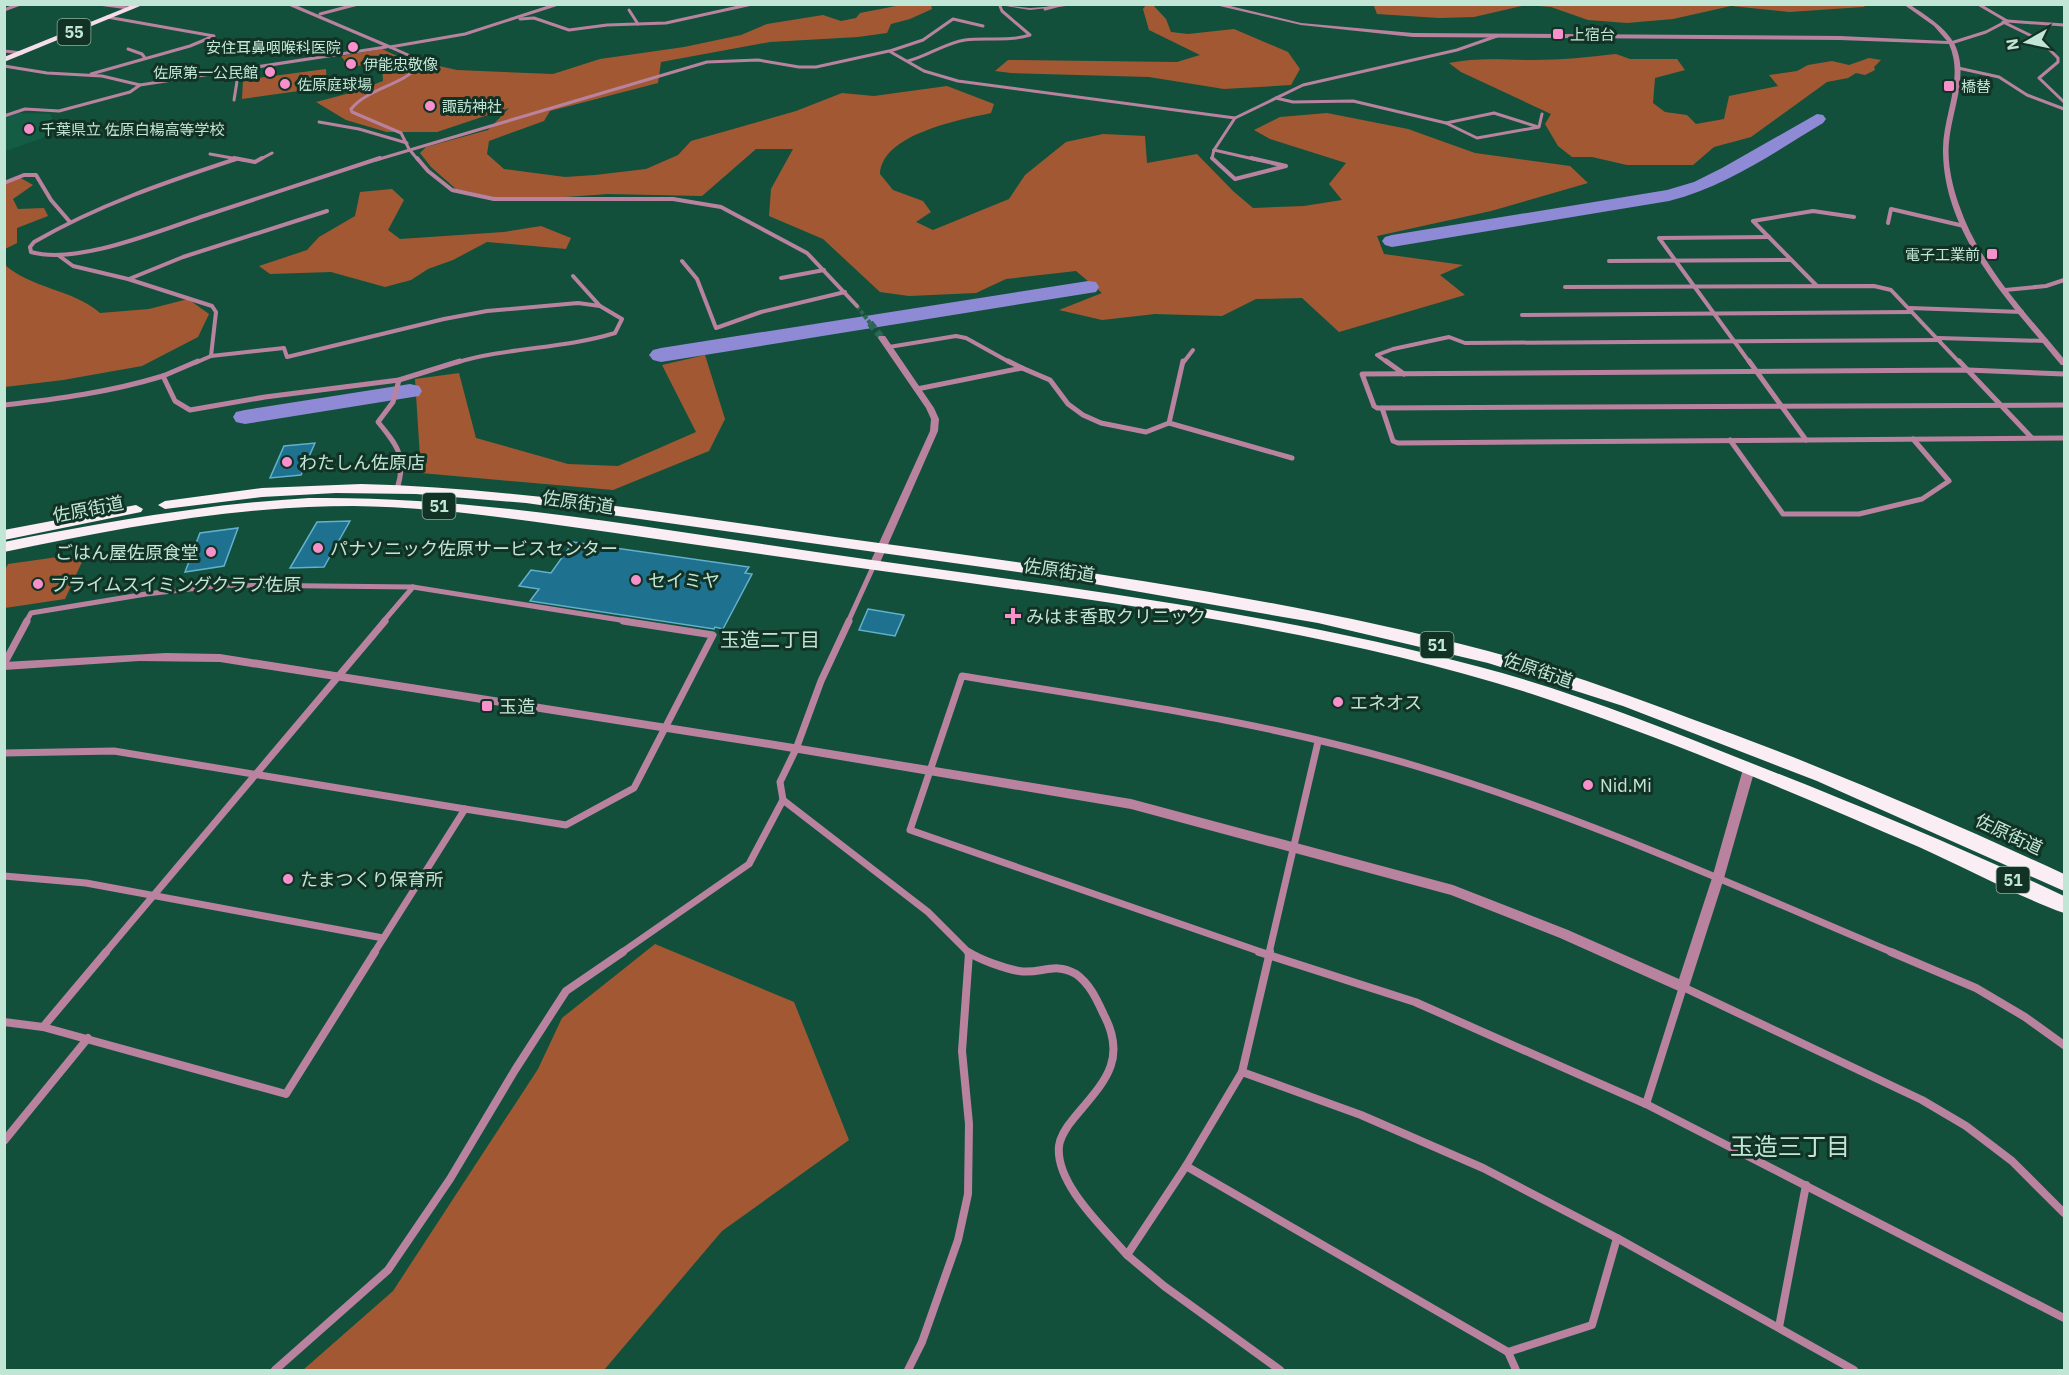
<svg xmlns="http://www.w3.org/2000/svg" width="2069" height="1375" font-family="'IBM Plex Sans','Noto Sans JP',sans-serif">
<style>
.built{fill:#155c45}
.green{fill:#a25933}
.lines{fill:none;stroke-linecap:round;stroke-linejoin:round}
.river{fill:#8f8ad6;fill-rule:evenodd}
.building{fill:#1f728f;stroke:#63b0cf;stroke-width:1.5}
.minor-tunnel{stroke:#2d6653;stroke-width:4;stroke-dasharray:4 2;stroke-linecap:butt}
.tertiary-tunnel{stroke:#2d6653;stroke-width:7;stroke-dasharray:7 4;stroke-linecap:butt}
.pedestrian{stroke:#b983a0;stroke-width:3}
.minor-far4{stroke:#b983a0;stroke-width:3}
.minor-far3{stroke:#b983a0;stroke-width:4}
.minor-far2{stroke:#b983a0;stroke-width:5}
.minor-far1{stroke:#b983a0;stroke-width:7}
.minor{stroke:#b983a0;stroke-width:8}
.tertiary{fill:#b983a0;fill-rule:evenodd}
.primary{fill:#f5deea;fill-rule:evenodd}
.trunk{fill:#faeef4;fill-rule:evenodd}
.poi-dot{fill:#f890cb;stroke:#123226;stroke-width:2}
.labels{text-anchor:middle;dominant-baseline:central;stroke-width:6;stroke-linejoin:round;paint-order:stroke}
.far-poi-label{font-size:15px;fill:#c2e6d6;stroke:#123226;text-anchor:start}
.shield{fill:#123226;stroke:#8db0a1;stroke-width:1.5}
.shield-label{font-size:16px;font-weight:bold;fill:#c2e6d6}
.poi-label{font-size:18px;fill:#c2e6d6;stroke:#123226;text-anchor:start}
.street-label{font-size:18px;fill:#c2e6d6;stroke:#123226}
.neighbourhood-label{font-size:20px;fill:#c2e6d6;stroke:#123226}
.near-neighbourhood-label{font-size:24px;fill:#c2e6d6;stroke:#123226}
</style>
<rect width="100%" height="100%" fill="#13503c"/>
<polygon class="built" points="18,113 50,114 56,125 43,138 5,151 5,117"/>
<g class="green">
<path d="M901,5H931L932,9L910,19L891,24L887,33L858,37L770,42L661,62L658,83L550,111L544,121L489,141L487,154L504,169L565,177L595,175L646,169L678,155L691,141L796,111L842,93L874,96L947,86L994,104L991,113C959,120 882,134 880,174L893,190L923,201L931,212L916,222L933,230L1009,199L1025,175L1066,142L1103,134L1145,136L1147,163L1197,154L1233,191L1253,208L1304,206L1342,200L1329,184L1346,163L1270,139L1254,130L1280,117L1327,113L1408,129L1475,153L1570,166L1588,183L1491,211L1377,236L1384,254L1463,265L1440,275L1465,295L1339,332L1302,298L1256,299L1222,316L1155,314L1102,320L1059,310L1102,293L1076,271L1006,279L976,293L909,296L880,292L823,239L769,216L771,189L793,149H756L702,196L608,194L537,199L493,197L456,189L431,167L420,153L426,147L488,130L509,108L437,132H387L346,120L316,102L354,92L383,81L382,64L398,57L457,70L553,74L600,59L684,47L741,35L767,24L823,15L841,21L856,18L860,13Z"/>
<polygon points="1146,5 1153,5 1166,19 1171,32 1188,34 1234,29 1288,52 1300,69 1291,85 1224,89 1149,77 1011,73 995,71 1008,60 1177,62 1200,55 1149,30 1143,9"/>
<polygon points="1366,5 1868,5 1863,7 1789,12 1731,6 1673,19 1627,23 1588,20 1551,7 1526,5 1474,17 1439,18 1377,14 1374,6"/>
<polygon points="382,49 397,56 379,63 349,67 341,56"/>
<path d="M1616,54L1630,59H1677L1685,70L1655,78L1653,103L1665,112L1687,115L1696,124L1724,119L1729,96L1778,86L1769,75L1797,71L1808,65L1832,61L1849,65L1869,58L1881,60L1874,67L1875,70L1865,75L1856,73L1848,78L1827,82L1751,137L1714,147L1693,165H1627L1592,157H1572L1558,146L1545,124L1551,114L1461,72L1449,63C1478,57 1504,60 1533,60C1561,60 1589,57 1616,54Z"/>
<polygon points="326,69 327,87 242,99 243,80"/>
<polygon points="17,176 33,185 13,199 18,209 44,208 48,216 17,228 17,243 5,249 5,181"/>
<polygon points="392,189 404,200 388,230 400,239 504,232 541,226 571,238 566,249 487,242 453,260 428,269 411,280 385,287 331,272 270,274 259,266 307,250 319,237 355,216 360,192"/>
<path d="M4,264C31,289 73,289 100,313L149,309L188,299L209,314L198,337L142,366L63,380L5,387Z"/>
<polygon points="705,355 725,419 709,451 613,490 421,473 415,379 459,373 476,438 568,464 618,466 696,432 662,365"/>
<polygon points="86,553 65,599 5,608 5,570 8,564"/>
<polygon points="655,944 794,1002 849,1140 722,1231 604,1370 303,1370 393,1291 538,1069 562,1018"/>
</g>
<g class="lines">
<g class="river">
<path d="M1817,114L1823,115L1826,119L1823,123C1773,153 1727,186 1669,201L1392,247L1385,245L1382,241L1385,237L1392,235L1667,190L1694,182L1722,168Z"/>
<polygon points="1088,281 1096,282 1099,287 1096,292 661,362 653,360 649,355 653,350 661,348"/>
<polygon points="410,384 419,386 422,391 419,396 245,424 236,422 233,417 236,412 245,410"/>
</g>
</g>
<g class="building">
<polygon points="315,443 301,475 270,478 284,446"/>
<polygon points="350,521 324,567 290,568 317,522"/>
<polygon points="238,528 224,566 185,572 200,533"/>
<polygon points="573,542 749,567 745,573 752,574 723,629 715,627 714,629 530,601 539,589 519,586 531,570 551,573"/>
<polygon points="868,609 904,615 895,636 859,630"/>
</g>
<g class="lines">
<polyline class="minor-tunnel" points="857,306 870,323"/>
<polyline class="tertiary-tunnel" points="870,323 882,338"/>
<g class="pedestrian">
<polyline points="629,10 638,24"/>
<polyline points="128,49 142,54 145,58"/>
<polyline points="91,74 190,46 214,36 107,17"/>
</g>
<g class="minor-far4">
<polyline points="99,4 128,8 133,4"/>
<polyline points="289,4 390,47 465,34 558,4"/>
<polyline points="1978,4 2007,21"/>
<polyline points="1045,9 1064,4"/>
<polyline points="4,10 20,4"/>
<polyline points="320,14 358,4"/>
<polyline points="520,19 534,18 569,30 607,25 666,23 752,4"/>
<polyline points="2003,22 2040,40 2058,58 2058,62 2039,78 2064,102"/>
<polyline points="1951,43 1986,32 2007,21 2064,25"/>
<path d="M390,47L415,58L420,66C400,86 369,88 351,109L352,112L401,133L409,149L418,160"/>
<polyline points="4,51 22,53"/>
<polyline points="890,51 923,40 953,19 983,26"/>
<path d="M908,61C928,56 945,43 965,40C987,37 1008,42 1030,35L1002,11L1000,6"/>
<polyline points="4,66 47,73 102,76 140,85 386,47"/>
<polyline points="1958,68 1999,77 2027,95 2064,109"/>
<polyline points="1276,98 1293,102 1353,101 1446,123 1477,138 1539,127 1542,114"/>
<polyline points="234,100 239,69"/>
<polyline points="4,116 25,109 59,111 130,92 140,85"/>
<polyline points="319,122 359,129 407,143"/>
<polyline points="1446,123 1494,113 1538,127"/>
<polyline points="1214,150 1258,160"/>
<polyline points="1214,150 1235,118"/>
<polyline points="210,154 243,160"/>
<polyline points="234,160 236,159"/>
<polyline points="259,160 272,153"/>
<polyline points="376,160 707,62 758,60 799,67 816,67 889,51 924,71 958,81 1235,118 1303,85 1457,50 1497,36"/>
<polyline points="1214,160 1212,158 1214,150"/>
</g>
<g class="minor-far3">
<polyline points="234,158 255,162 262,158"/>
<polyline points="417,158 428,171 452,190 494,199 673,199 721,207 807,253 857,306"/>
<polyline points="1212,158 1235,179 1286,166 1251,158"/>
<path d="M236,159C166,182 98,205 34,242L30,247L31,252C80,266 167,227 216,212C270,194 325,176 380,158"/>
<polyline points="4,183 24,175 36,175 51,200 70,222"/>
<polyline points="1888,223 1891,209 1964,226"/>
<polyline points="58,255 73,266 128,279 212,306 216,312 211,356"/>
<polyline points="682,261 697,279 716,328 761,312 845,292"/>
<polyline points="1609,261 1791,260"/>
<polyline points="573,276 600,306"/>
<polyline points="781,278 824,270"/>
<polyline points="129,279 183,257 327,211"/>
<polyline points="1817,286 1753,221 1813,211 1854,217"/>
<polyline points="1565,287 1874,286 1891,290 1960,363"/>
<polyline points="2005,290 2046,286 2064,280"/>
<polyline points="1910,308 2022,312"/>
<polyline points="1522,315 1912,312"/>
<polyline points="1938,338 2046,341"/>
<polyline points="889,347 956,336 966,338 1011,363"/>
<path d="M195,363L211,356L284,348L287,357L444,319L487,311L578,303L600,306L622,319L615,333C563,349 507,347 455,363"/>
<polyline points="1183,363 1193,350"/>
<polyline points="1388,363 1377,355 1393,349 1449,337 1465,343 1940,340"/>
<polyline points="1750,363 1659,238 1769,237"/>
</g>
<g class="minor-far2">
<polyline points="1008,361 1022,368"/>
<polyline points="1386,361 1404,374"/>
<polyline points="1749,361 1806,440"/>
<polyline points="1959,361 2031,437"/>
<polyline points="2064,374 1968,370 1362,374 1374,406 1377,408 2064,405"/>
<polyline points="163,376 175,401 190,410 265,397 399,380 460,361"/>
<polyline points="163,376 198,361"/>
<polyline points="917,389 1022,368 1050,380 1068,404 1083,415 1101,423 1146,432 1169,423 1183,361"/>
<path d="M4,405C59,399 110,392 163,376"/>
<polyline points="1382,408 1393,441 1398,443 2064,438"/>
<polyline points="1169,423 1292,458"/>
<polyline points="1730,440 1783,514 1859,514 1922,499 1949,481 1913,439"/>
<path d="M397,489C407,458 398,446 378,422L393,402L399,380"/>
<polyline points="26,622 31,613 146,594 225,585 413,587 633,622"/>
<polyline points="383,622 413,587"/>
<polyline points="848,622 874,565"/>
</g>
<g class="minor-far1">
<polyline points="4,664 27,621"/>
<polyline points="4,753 114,751 465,809"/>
<polyline points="783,800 928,912 969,953"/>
<polyline points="4,876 86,883 383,938"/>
<polyline points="105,953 385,621"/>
<polyline points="374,953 465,809 566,825 634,788 713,635 623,621"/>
<polyline points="621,953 749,864 783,800 780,782 796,749 821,681 849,621"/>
<path d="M1264,953L910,830L962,676C1115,701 1270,722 1419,767C1582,816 1738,887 1894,953"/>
<polyline points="1269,953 1318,742"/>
</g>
<g class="minor">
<path d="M968,952C981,960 1003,968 1019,971C1040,975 1054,961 1076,974C1090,984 1097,1000 1104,1015C1128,1061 1103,1083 1074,1118C1068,1125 1060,1137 1059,1146C1055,1184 1104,1228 1127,1255L1186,1166L1242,1072L1270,952"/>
<polyline points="1259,952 1415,1002 1646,1104 2064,1318"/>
<polyline points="1891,952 1976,988 2025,1017 2064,1045"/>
<polyline points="4,1022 43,1027 106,952"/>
<polyline points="43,1027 286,1094 375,952"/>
<polyline points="1242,1072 1361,1115 1483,1168 1617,1238"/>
<polyline points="1646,1104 1683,987 1922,1100 1966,1126 2012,1161 2064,1213"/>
<polyline points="4,1141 88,1038"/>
<polyline points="1186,1166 1508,1352 1592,1325 1617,1238 1854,1370"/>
<polyline points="1127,1255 1164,1286 1280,1370"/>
<polyline points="1779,1327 1806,1185"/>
<polyline points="1508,1352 1516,1370"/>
<polyline points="275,1370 388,1270 450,1179 515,1070 566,991 623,952"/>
<polyline points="908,1370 922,1342 958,1240 968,1194 969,1124 962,1051 969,953"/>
</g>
<g class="tertiary">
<polygon points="994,4 1030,8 1084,4 1030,10"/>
<path d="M1211,4H1222L1301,23L1413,33L1840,36L1947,41L1934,26L1903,4H1909C1925,15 1944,26 1954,43C1970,74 1952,109 1949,142C1947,163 1952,185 1959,205C1979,264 2025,312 2064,359V365H2061C2011,304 1944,236 1943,152C1942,115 1965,80 1949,44L1840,40L1413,37L1301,25Z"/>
<polygon points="879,336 885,336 934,408 939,419 938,431 879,565 874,568 869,565 930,431 931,419 926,408 878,338"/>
<polygon points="166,653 220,654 769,740 1131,799 1453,885 1568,930 1679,979 1712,878 1743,769 1745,766 1753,766 1755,769 1724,878 1689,987 1688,991 1683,993 1560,938 1451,895 1131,809 769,748 220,662 139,661 4,670 4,662"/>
</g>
<polygon class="primary" points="135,4 145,4 4,62 4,57"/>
<g class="trunk">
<path d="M361,484C521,488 677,515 835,537C1054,567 1274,595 1488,651C1556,669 1623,693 1689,718C1817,764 1941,817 2064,874V891L1817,781L1623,706L1488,663L1318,623L1060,578L526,503L416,494L336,493L262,497L165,509L158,505L165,501L262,488Z"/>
<path d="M309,498C479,496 648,528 816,552C1038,584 1262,609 1480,667C1571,691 1658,726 1746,761C1853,803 1960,847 2064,896V913C2017,896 1966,868 1919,847C1792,792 1663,737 1532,694C1329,629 1114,603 904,574C805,561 706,546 608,532C523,520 439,507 353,506C235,506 120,528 4,552V542C105,522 206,504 309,498Z"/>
<polygon points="136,505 143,509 141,512 4,540 4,530"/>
</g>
</g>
<g class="poi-dot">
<rect x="1552" y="28" width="12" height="12" rx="3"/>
<circle cx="353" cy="47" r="6"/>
<circle cx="351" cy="64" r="6"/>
<circle cx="270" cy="72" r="6"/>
<circle cx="285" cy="84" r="6"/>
<rect x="1943" y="80" width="12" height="12" rx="3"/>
<circle cx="430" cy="106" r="6"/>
<circle cx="29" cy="129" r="6"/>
<rect x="1986" y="248" width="12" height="12" rx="3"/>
<circle cx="287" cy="462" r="6"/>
<circle cx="318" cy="548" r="6"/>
<circle cx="211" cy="552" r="6"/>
<circle cx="636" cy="580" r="6"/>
<circle cx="38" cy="584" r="6"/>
<path d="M1010 607h6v6h6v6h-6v6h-6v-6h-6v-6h6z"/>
<circle cx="1338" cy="702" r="6"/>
<rect x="481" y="700" width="12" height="12" rx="3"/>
<circle cx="1588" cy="785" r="6"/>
<circle cx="288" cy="879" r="6"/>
</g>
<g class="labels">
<g class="far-poi-label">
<text x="1570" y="34">上宿台</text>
<text x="341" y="47" text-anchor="end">安住耳鼻咽喉科医院</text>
<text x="363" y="64">伊能忠敬像</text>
<text x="258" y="72" text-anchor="end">佐原第一公民館</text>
<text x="297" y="84">佐原庭球場</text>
<text x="1961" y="86">橋替</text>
<text x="442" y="106">諏訪神社</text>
<text x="41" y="129">千葉県立 佐原白楊高等学校</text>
<text x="1980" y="254" text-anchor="end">電子工業前</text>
</g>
<g class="shield">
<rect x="57.5" y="19" width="33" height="26" rx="4.5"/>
<rect x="422.5" y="493" width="33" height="26" rx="4.5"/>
<rect x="1420.5" y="632" width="33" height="26" rx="4.5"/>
<rect x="1996.5" y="867" width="33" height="26" rx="4.5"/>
</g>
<g class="shield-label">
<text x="74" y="32">55</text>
<text x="439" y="506">51</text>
<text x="1437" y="645">51</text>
<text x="2013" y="880">51</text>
</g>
<g class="poi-label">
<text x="299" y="462">わたしん佐原店</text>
<text x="330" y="548">パナソニック佐原サービスセンター</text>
<text x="199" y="552" text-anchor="end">ごはん屋佐原食堂</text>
<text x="648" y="580">セイミヤ</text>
<text x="50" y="584">プライムスイミングクラブ佐原</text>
<text x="1026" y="616">みはま香取クリニック</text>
<text x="1350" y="702">エネオス</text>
<text x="499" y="706">玉造</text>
<text x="1600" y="785">Nid.Mi</text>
<text x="300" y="879">たまつくり保育所</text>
</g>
<g class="street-label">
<text transform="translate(578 502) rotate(8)">佐原街道</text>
<text transform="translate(88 509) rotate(-11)">佐原街道</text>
<text transform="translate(1059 570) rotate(8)">佐原街道</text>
<text transform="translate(1538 670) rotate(19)">佐原街道</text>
<text transform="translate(2009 834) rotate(25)">佐原街道</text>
</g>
<g class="neighbourhood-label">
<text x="770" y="639">玉造二丁目</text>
</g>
<g class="near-neighbourhood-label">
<text x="1790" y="1146">玉造三丁目</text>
</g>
</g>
<rect width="2069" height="1375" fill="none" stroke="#c2e6d6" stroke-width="12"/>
<g transform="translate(2027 42) rotate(261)" stroke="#123226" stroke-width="4.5" paint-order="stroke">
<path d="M0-4.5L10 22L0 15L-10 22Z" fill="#c2e6d6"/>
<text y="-9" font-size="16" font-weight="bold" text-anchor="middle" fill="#c2e6d6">N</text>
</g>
</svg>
